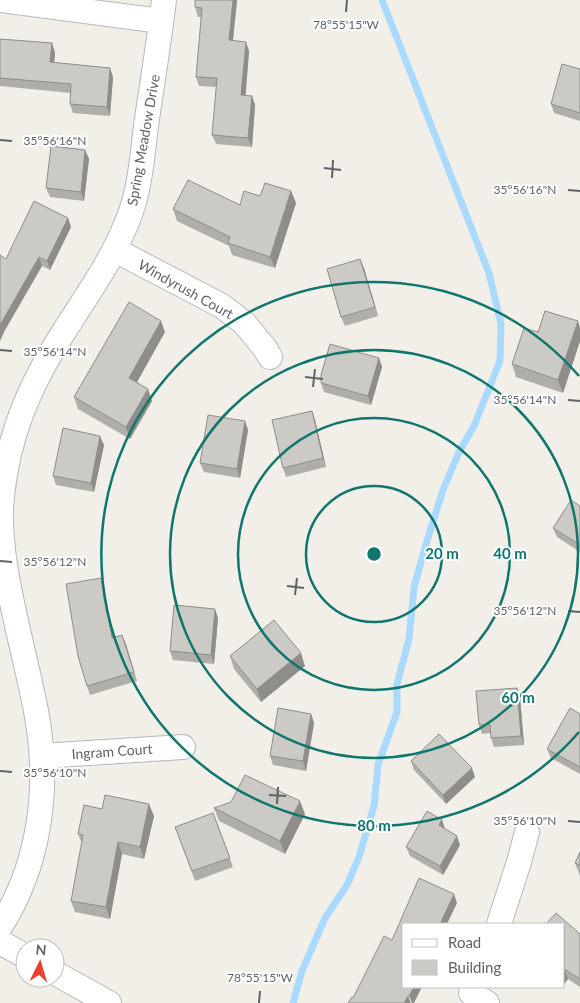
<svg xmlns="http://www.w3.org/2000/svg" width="580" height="1003" font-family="Lato,sans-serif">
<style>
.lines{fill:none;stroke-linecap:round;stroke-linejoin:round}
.stream{stroke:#aadaff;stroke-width:7}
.minor-casing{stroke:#b5b8bc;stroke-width:26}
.minor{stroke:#fff;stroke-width:24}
.wall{fill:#afaea9}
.shaded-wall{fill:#8f8d8a}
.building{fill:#cccac5;stroke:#8f8d8a}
.ticks{fill:none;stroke:#5f6368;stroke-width:2}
.ring{fill:none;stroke:#0f766e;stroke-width:2.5}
.labels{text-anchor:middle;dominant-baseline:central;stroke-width:4;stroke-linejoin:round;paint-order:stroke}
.street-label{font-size:14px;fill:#5f6368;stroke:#fff}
.ticks-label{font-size:12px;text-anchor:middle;fill:#5f6368;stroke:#fff;stroke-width:4;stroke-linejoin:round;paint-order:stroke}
.centre{fill:#0f766e;stroke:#fff;stroke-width:2.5}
.ring-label{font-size:15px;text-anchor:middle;font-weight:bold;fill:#0f766e;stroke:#fff;stroke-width:4;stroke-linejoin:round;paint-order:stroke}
</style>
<rect width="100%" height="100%" fill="#f1efe8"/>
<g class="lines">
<polyline class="stream" points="293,1003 302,971 325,918 347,885 359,857 374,806 378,765 397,712 397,684 409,639 414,587 426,544 443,490 459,452 474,426 500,361 501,324 489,273 382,0"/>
<g class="minor-casing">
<g id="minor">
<polyline points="0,0 161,21"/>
<polyline points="115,250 222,306 244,323 264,347 270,357"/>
<polyline points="42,756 183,747"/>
<polyline points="499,924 519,862 527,832"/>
<path d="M0,927C41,863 50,785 36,711C31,684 24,657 18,630C9,590 0,550 1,509C4,458 19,410 44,365C70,317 107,273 127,222C140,192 142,158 146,126C152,84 159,42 164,0"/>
<polyline points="0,942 25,956"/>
<polyline points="55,973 109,1003"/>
<polyline points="471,993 487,1003"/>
</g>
</g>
<use href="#minor" class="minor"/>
</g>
<g class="wall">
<polygon points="195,0 237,0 233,40 249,51 245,96 252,96 255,105 252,147 216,144 212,135 217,87 199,86 196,77 201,17 198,17 195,7"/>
<polygon points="0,39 52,43 55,53 54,63 113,77 110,116 73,113 70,104 71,93 0,86"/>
<polygon points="580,69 580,121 554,113 551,104"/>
<polygon points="85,150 89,159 84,201 50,197 46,188"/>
<polygon points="291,191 296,203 275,268 232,255 229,246 177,221 173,209 240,205 260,196"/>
<polygon points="68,218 71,227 50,270 42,266 5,330 6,259"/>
<polygon points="364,268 378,316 345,326 341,317"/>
<polygon points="580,328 580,341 563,393 516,377 512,364"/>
<polygon points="165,332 137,382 152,401 130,439 78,409 74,397"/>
<polygon points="379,358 382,367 371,405 324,392 321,383"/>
<polygon points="312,411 315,420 326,467 286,477 283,468"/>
<polygon points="245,421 248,430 240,478 204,472 200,463"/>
<polygon points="104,445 94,492 56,485 53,476"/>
<polygon points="580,506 580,552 557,537 553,528"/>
<polygon points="104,587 113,637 122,635 137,681 90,695 87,686"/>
<polygon points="218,618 214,664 173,660 170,651"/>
<polygon points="230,656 305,666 261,702 234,669"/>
<polygon points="517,688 520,697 524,745 494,747 491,738 491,733 482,734 479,725"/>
<polygon points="311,714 314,723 306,771 273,765 270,756"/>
<polygon points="580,714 580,774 551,758 547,749"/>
<polygon points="411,761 475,777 446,804 414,770"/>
<polygon points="214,808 305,814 285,854 219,821"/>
<polygon points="102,809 154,816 144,859 122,854 110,919 75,912 71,901 82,844 78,834"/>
<polygon points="213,813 233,867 195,881 175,827"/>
<polygon points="442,820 445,829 460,845 443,875 410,856 406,847"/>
<polygon points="580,852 580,876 575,863"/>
<polygon points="564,924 580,934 580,987 568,979 564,984"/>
</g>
<g class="shaded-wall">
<polygon points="233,0 237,0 232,49 229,40"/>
<polygon points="246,42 249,51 245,104 241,95"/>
<polygon points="52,43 55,53 53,71 50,62"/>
<polygon points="110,68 113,77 110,116 107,107"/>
<polygon points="252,96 255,105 252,147 248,138"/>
<polygon points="85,150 89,159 84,201 81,192"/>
<polygon points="291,191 296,203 275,268 270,257"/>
<polygon points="68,218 71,227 50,270 47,261"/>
<polygon points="39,257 42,266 5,330 0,341 0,325"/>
<polygon points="360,259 364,268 378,316 375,307"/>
<polygon points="161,321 165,332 133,389 129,378"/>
<polygon points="578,321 580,328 580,341 563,393 558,380"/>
<polygon points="379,358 382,367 371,405 368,396"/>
<polygon points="148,389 152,401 130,439 126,427"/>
<polygon points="312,411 315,420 326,467 323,458"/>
<polygon points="245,421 248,430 240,478 237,469"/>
<polygon points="100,436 104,445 94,492 91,483"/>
<polygon points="101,578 104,587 115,647 112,638"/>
<polygon points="215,609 218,618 214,664 211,655"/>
<polygon points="122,635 126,644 137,681 134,672"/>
<polygon points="301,653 305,666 261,702 257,689"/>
<polygon points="517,688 520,697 524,745 521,736"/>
<polygon points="311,714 314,723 306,771 303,761"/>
<polygon points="472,768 475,777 446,804 443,795"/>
<polygon points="300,801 305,814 285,854 280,841"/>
<polygon points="149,804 154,816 144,859 140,847"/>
<polygon points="442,820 445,829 439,825"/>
<polygon points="457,836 460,845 443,875 440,866"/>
<polygon points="118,842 122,854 110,919 106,907"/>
<polygon points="454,894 457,903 447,924 440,924"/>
<polygon points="564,968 568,979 564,984"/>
<polygon points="414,987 422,987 414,1003 412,1003 409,996"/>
<polygon points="408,996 411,1003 404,1003"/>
</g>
<g class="building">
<polygon points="195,0 233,0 229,40 246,42 241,95 252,96 248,138 212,135 217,78 196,77 202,8 195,7"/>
<polygon points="0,39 52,43 50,62 110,68 107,107 70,104 71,84 0,78"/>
<polygon points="562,64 580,69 580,113 551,104"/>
<polygon points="51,146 85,150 81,192 46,188"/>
<polygon points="188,180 240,205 244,191 260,196 265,183 291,191 270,257 228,243 230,237 173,209"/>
<polygon points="34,201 68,218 47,261 39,257 0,325 0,255 6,259"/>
<polygon points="360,259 375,307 341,317 327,269"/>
<polygon points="129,302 161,321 129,378 148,389 126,427 74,397"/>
<polygon points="545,311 578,321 558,380 512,364 524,328 538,332"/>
<polygon points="330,344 379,358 368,396 321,383 321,375"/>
<polygon points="312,411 323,458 283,468 272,420"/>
<polygon points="208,415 245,421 237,469 200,463"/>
<polygon points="63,428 100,436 91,483 53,476"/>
<polygon points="571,500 580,506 580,545 553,528"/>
<polygon points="101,578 112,638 122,635 134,672 87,686 78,656 66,584"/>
<polygon points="174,605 215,609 211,655 170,651"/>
<polygon points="274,620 301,653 257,689 230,656"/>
<polygon points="517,688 521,736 491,738 490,724 479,725 476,691"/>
<polygon points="278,708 311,714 303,761 270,756"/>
<polygon points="570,708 580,714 580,767 547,749"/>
<polygon points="439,734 472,768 443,795 411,761"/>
<polygon points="245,775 300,801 280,841 214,808 231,802"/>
<polygon points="105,795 149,804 140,847 118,842 106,907 71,901 83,835 78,834 84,805 102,809"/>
<polygon points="427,811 442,820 439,825 457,836 440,866 406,847"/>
<polygon points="213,813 230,858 192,871 175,827"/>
<polygon points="580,852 580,865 575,863"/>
<polygon points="419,878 454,894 440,924 404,924 404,987 414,987 409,996 408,996 404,1003 348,1003 352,997 353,998 384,936 392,940"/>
<polygon points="556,913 580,934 580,979 564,969 564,924 546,924"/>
</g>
<path class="ticks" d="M346,12L347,0M0,140L12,141M324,168L341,170M332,178L333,160M568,190L580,191M0,350L12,351M305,377L323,379M313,387L315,369M568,400L580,401M0,561L12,562M287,586L304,588M295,595L297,578M568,611L580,612M0,771L12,772M269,795L286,796M277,804L278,787M568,821L580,822M259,1003L260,991"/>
<g class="ring">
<circle cx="374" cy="554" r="68"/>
<circle cx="374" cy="554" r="136"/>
<circle cx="374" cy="554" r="204"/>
<path d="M579 732A272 272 0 1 1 579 376"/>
</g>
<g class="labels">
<g class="street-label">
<text transform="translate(143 140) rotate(-80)">Spring Meadow Drive</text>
<text transform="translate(186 289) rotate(29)">Windyrush Court</text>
<text transform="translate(112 751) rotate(-4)">Ingram Court</text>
</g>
</g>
<g class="ticks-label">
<text x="346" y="29">78°55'15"W</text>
<text x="55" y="145">35°56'16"N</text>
<text x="525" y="194">35°56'16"N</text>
<text x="55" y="356">35°56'14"N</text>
<text x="525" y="404">35°56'14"N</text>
<text x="55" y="566">35°56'12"N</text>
<text x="525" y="615">35°56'12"N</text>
<text x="55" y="777">35°56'10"N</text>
<text x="525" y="825">35°56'10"N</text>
<text x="260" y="982">78°55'15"W</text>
</g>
<circle cx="374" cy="554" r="8" class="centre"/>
<g class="ring-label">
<text x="442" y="559">20 m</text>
<text x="510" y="559">40 m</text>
<text x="518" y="703">60 m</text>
<text x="374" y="831">80 m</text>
</g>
<rect x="402" y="923" width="162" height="65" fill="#ffffff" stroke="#bfc1c3"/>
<rect x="412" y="939" width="25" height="8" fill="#ffffff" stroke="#bfc1c3"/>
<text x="448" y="948" font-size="15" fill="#5f6368">Road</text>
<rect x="412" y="960" width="25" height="15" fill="#cccac5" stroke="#bfc1c3"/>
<text x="448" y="973" font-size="15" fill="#5f6368">Building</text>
<g transform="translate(40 963) rotate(5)"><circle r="24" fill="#ffffff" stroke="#bfc1c3"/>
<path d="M0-4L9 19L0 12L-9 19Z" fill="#ea4335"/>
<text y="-8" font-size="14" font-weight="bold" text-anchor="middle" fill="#5f6368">N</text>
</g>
</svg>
